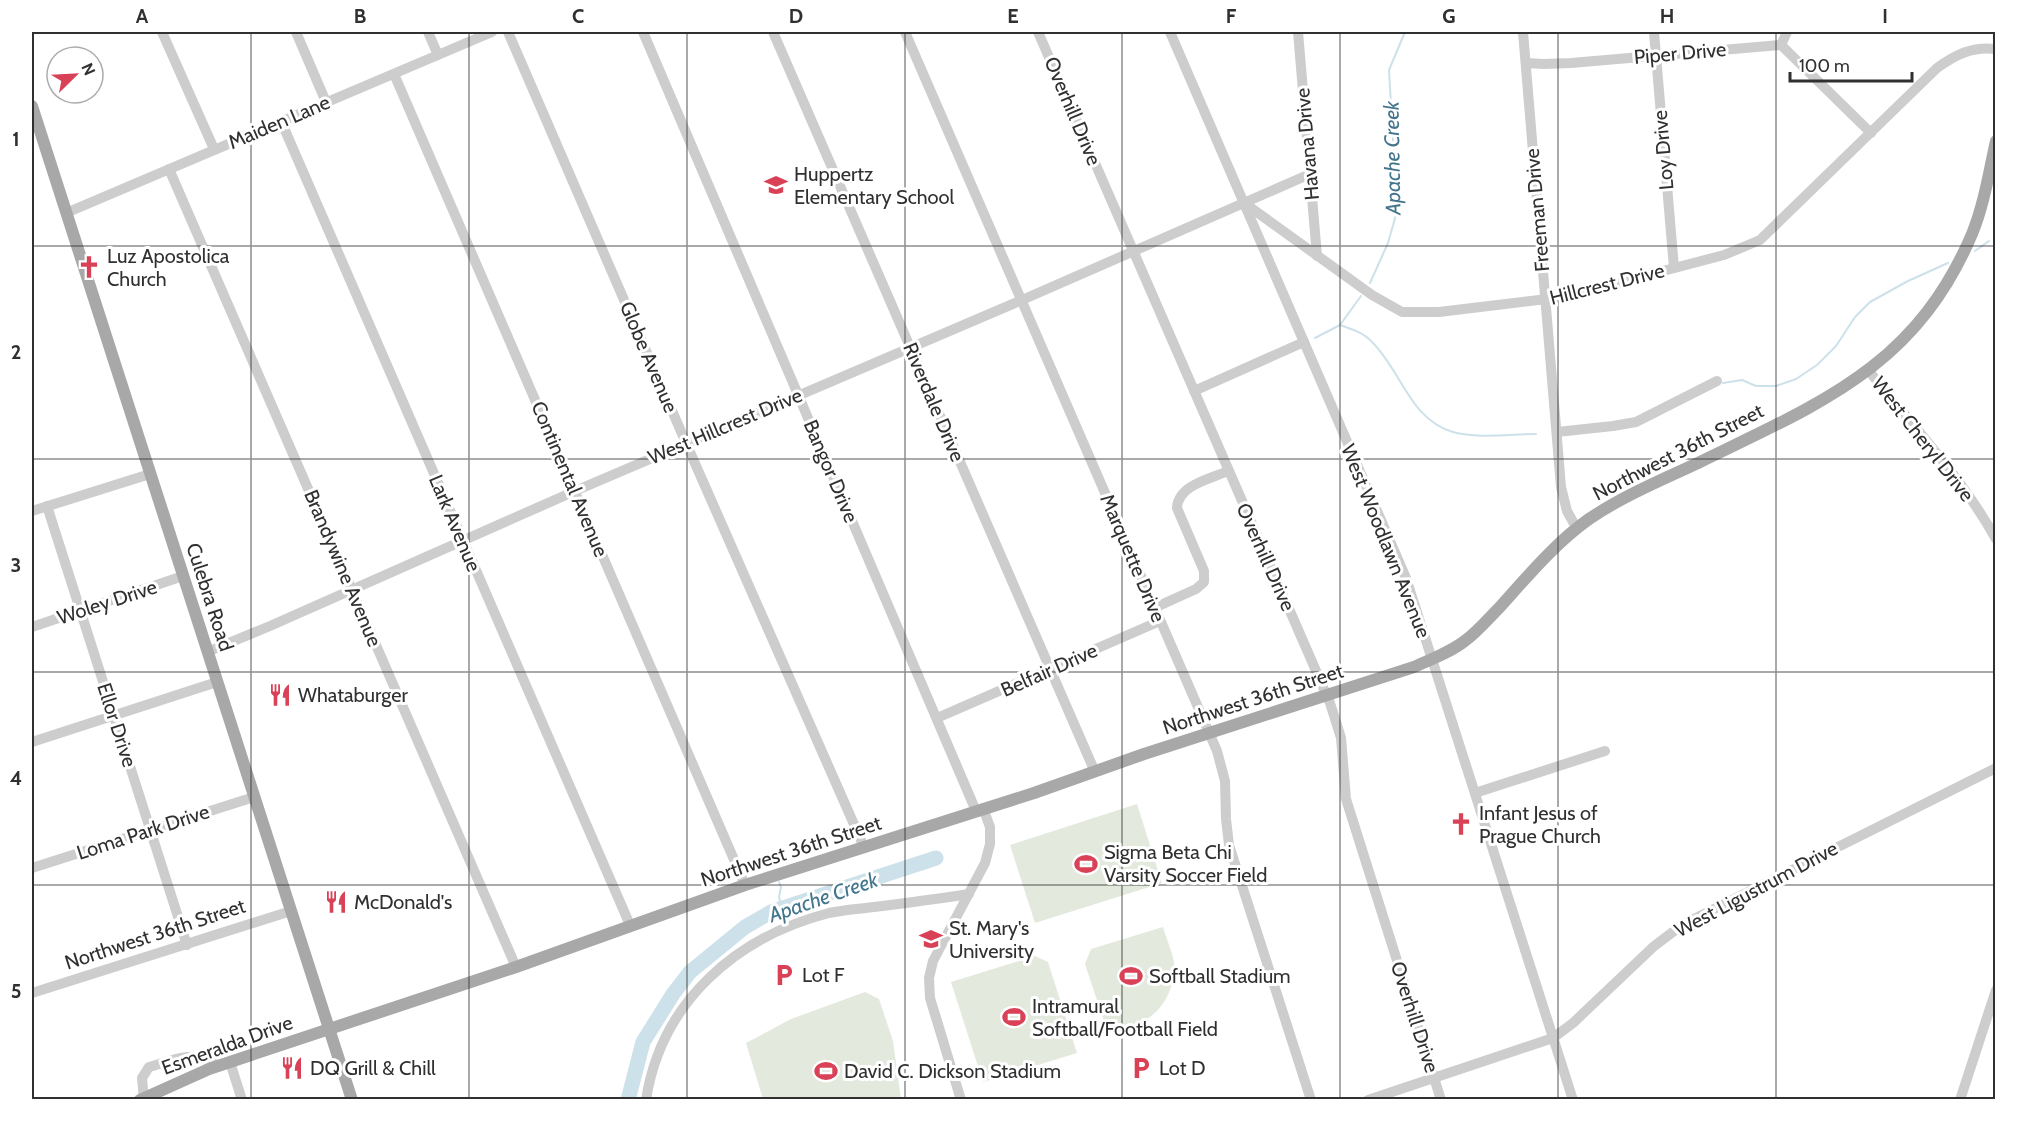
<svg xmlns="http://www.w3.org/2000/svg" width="2027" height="1131" font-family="Cabin,sans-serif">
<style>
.green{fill:#e4e9dd}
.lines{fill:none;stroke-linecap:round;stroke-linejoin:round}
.stream{stroke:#cde1ea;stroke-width:2}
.river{stroke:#cde1ea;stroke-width:15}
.minor{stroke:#cdcdcd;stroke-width:10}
.major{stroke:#a8a8a8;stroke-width:12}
.grid{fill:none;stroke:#303030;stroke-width:1.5;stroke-opacity:0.55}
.labels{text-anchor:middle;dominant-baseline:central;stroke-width:6;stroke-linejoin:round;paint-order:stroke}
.street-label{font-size:20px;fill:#303030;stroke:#fff}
.poi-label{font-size:20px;fill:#303030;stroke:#fff;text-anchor:start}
.water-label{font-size:21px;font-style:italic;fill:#43768d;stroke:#fff}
.neatline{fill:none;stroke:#303030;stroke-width:2}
.grid-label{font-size:20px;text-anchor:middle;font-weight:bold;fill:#303030}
</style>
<rect width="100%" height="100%" fill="#fff"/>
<g class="green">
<polygon points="1137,804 1162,883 1035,923 1010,845"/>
<path d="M1163,927C1166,938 1172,951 1174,962C1177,984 1163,1012 1143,1021C1132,1026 1119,1029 1108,1033L1085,964L1091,949Z"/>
<polygon points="1035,956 1048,962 1077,1053 983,1082 951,982"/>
<polygon points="865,992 879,999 893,1041 901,1099 763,1099 746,1043 791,1019"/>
</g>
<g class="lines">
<g class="stream">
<polyline points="1975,251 1989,241"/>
<polyline points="1370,283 1388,243 1397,211 1389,70 1405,32"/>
<path d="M1340,325C1352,329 1364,333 1372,342C1401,370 1410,420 1453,432C1477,439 1512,434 1536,434"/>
<polyline points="1315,338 1340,325 1361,296"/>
<polyline points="1723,383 1742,380 1756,386 1776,386 1796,379 1817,365 1836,346 1855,317 1870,302 1908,281 1948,263"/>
<polyline points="779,882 781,887 779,897 782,909"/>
</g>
<polyline class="river" points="628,1100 643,1042 673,994 690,972 745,927 771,912 936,858"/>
<g class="minor">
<polyline points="162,32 214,149"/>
<polyline points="296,32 326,102"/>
<polyline points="428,32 438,55"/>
<polyline points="508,32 686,443 864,847"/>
<polyline points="643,32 976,811"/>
<polyline points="773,32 1095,772"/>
<polyline points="905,32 1217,751 1225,781 1226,819 1229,845 1311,1100"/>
<polyline points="1038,32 1330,703 1341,738 1346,799 1441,1100"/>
<polyline points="1170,32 1406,578 1573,1100"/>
<polyline points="1298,32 1317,256"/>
<polyline points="1523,32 1561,487 1567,511 1577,529"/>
<polyline points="1654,32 1674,268"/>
<polyline points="1781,45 1787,32"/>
<polyline points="1526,63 1544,64 1571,63 1781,45 1871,133"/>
<polyline points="394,74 745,885"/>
<polyline points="281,121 630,925"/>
<polyline points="169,169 516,967"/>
<path d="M1247,205L1372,295L1402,312H1439L1564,297L1724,255L1760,240L1937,68C1955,55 1972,46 1996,49"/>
<polyline points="66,213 492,32"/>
<path d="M1869,371C1912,425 1962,478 1996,539"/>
<polyline points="1194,391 1304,342"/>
<polyline points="1557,432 1613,426 1636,422 1717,381"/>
<polyline points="47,506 187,945"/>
<polyline points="32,511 150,474"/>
<path d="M1154,608L1196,589L1204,582V571L1177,508C1178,485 1210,479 1228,471"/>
<polyline points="32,627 183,576"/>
<polyline points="207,652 270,626 575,491 1022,300 1310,174"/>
<polyline points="937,718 1160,621"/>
<polyline points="32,742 217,682"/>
<polyline points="1475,793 1605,751"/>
<polyline points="32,868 254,797"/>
<polyline points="32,993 291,911"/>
<polyline points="230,1062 242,1100"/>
<path d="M144,1100L142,1078L149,1067C178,1059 192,1049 219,1066"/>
<path d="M646,1100C661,1002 736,937 829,913C843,910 859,909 874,907C906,903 937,899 969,894"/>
<polyline points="961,1100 930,998 929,978 933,961 985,863 990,844 990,827 983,808"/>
<polyline points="1368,1100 1553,1038 1573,1023 1653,947 1682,925 1996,768"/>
<polyline points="1960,1100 1996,990"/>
</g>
<g class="major">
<polyline points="32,106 352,1100"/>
<path d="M140,1100L209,1069L516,967L745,885L1034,793L1144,754L1414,667C1432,659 1451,652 1466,640C1478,631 1488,619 1499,608C1527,577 1555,543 1589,519C1623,496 1661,480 1698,463C1820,403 1915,368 1972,234C1984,205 1989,172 1996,141"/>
</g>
</g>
<path class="grid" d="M251,32V1100M469,32V1100M687,32V1100M905,32V1100M1122,32V1100M1340,32V1100M1558,32V1100M1776,32V1100M32,246H1996M32,459H1996M32,672H1996M32,885H1996"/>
<defs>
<g id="school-bare" transform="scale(1.8)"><path d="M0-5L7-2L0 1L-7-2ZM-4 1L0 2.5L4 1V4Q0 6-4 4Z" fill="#d94156" stroke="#fff" stroke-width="2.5" paint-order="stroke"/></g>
<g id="church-bare" transform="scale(1.8)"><path d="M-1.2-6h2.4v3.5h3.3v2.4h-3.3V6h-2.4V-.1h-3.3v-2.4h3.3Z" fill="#d94156" stroke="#fff" stroke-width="2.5" paint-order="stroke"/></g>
<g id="restaurant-bare" transform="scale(1.8)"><path d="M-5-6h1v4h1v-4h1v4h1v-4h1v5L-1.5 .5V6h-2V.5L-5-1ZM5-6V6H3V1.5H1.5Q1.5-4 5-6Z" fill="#d94156" stroke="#fff" stroke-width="2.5" paint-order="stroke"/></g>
<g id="stadium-bare" transform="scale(1.8)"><path d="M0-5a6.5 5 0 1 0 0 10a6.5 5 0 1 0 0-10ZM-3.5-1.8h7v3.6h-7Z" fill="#d94156" stroke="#fff" stroke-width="2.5" paint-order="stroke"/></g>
<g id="university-bare" transform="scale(1.8)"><path d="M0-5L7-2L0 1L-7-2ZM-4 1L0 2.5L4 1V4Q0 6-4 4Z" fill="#d94156" stroke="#fff" stroke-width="2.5" paint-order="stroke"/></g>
<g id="parking-bare" transform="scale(1.8)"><path d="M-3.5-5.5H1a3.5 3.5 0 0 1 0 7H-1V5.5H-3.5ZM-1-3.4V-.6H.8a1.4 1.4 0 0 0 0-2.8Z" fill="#d94156" stroke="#fff" stroke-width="2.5" paint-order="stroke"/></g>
</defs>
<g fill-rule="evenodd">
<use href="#school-bare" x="776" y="185"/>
<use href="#church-bare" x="89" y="267"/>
<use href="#restaurant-bare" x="280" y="695"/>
<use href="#church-bare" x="1461" y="824"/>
<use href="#stadium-bare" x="1086" y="864"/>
<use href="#restaurant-bare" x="336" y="902"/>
<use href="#university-bare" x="931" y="939"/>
<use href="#parking-bare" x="784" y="975"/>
<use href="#stadium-bare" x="1131" y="976"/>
<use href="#stadium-bare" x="1014" y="1017"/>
<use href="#restaurant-bare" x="292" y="1068"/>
<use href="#parking-bare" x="1141" y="1068"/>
<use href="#stadium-bare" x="826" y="1071"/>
</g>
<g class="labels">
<g class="street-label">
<text transform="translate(1680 53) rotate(-5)">Piper Drive</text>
<text transform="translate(1073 111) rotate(67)">Overhill Drive</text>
<text transform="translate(279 122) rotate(-23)">Maiden Lane</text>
<text transform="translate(1307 144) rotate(-95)">Havana Drive</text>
<text transform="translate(1663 150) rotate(-95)">Loy Drive</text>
<text transform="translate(1537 210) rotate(-95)">Freeman Drive</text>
<text transform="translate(1607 284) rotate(-14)">Hillcrest Drive</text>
<text transform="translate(649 357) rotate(67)">Globe Avenue</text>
<text transform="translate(934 402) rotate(67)">Riverdale Drive</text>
<text transform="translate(725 426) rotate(-23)">West Hillcrest Drive</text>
<text transform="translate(1923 439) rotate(52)">West Cheryl Drive</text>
<text transform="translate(1678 452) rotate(-27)">Northwest 36th Street</text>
<text transform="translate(831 471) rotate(67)">Bangor Drive</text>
<text transform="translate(570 479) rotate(67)">Continental Avenue</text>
<text transform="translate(455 523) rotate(67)">Lark Avenue</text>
<text transform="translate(1386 541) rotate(68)">West Woodlawn Avenue</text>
<text transform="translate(1266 557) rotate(66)">Overhill Drive</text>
<text transform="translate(1133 558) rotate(67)">Marquette Drive</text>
<text transform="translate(343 568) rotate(67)">Brandywine Avenue</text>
<text transform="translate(210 597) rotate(72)">Culebra Road</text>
<text transform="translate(107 602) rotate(-18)">Woley Drive</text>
<text transform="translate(1049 670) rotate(-24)">Belfair Drive</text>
<text transform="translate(1253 699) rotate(-18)">Northwest 36th Street</text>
<text transform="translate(117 725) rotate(72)">Ellor Drive</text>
<text transform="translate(143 832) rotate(-18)">Loma Park Drive</text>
<text transform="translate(791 851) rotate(-18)">Northwest 36th Street</text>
<text transform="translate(1756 889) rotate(-28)">West Ligustrum Drive</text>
<text transform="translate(155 934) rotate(-18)">Northwest 36th Street</text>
<text transform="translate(1415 1017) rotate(72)">Overhill Drive</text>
<text transform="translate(227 1045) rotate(-20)">Esmeralda Drive</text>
</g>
<g class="poi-label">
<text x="794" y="174">Huppertz<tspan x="794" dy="23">Elementary School</tspan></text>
<text x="107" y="256">Luz Apostolica<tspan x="107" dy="23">Church</tspan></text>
<text x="298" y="695">Whataburger</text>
<text x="1479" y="813">Infant Jesus of<tspan x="1479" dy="23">Prague Church</tspan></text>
<text x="1104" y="852">Sigma Beta Chi<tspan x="1104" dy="23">Varsity Soccer Field</tspan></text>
<text x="354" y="902">McDonald's</text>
<text x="949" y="928">St. Mary's<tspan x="949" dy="23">University</tspan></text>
<text x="802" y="975">Lot F</text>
<text x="1149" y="976">Softball Stadium</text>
<text x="1032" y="1006">Intramural<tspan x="1032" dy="23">Softball/Football Field</tspan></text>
<text x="310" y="1068">DQ Grill &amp; Chill</text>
<text x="1159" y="1068">Lot D</text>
<text x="844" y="1071">David C. Dickson Stadium</text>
</g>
<g class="water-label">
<text transform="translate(1392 158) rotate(-91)">Apache Creek</text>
<text transform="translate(823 897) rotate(-19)">Apache Creek</text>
</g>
</g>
<rect width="2027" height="1131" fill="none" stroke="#ffffff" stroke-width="66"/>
<g transform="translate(75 75) rotate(66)"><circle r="28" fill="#ffffff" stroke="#acacac" stroke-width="1.5"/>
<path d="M0-4.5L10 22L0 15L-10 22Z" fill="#d94156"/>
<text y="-9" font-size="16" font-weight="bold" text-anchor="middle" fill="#303030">N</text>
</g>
<path d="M1790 72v9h122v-9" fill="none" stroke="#303030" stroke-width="3"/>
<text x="1799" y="72" font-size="18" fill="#303030" stroke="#ffffff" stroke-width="4.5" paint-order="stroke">100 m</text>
<rect x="33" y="33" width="1961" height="1065" class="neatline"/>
<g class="grid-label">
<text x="142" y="23">A</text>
<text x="360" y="23">B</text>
<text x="578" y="23">C</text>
<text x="796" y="23">D</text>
<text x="1013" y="23">E</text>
<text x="1231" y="23">F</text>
<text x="1449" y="23">G</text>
<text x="1667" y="23">H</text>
<text x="1885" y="23">I</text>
<text x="16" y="146">1</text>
<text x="16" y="359">2</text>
<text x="16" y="572">3</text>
<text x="16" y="785">4</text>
<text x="16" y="998">5</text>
</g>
</svg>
